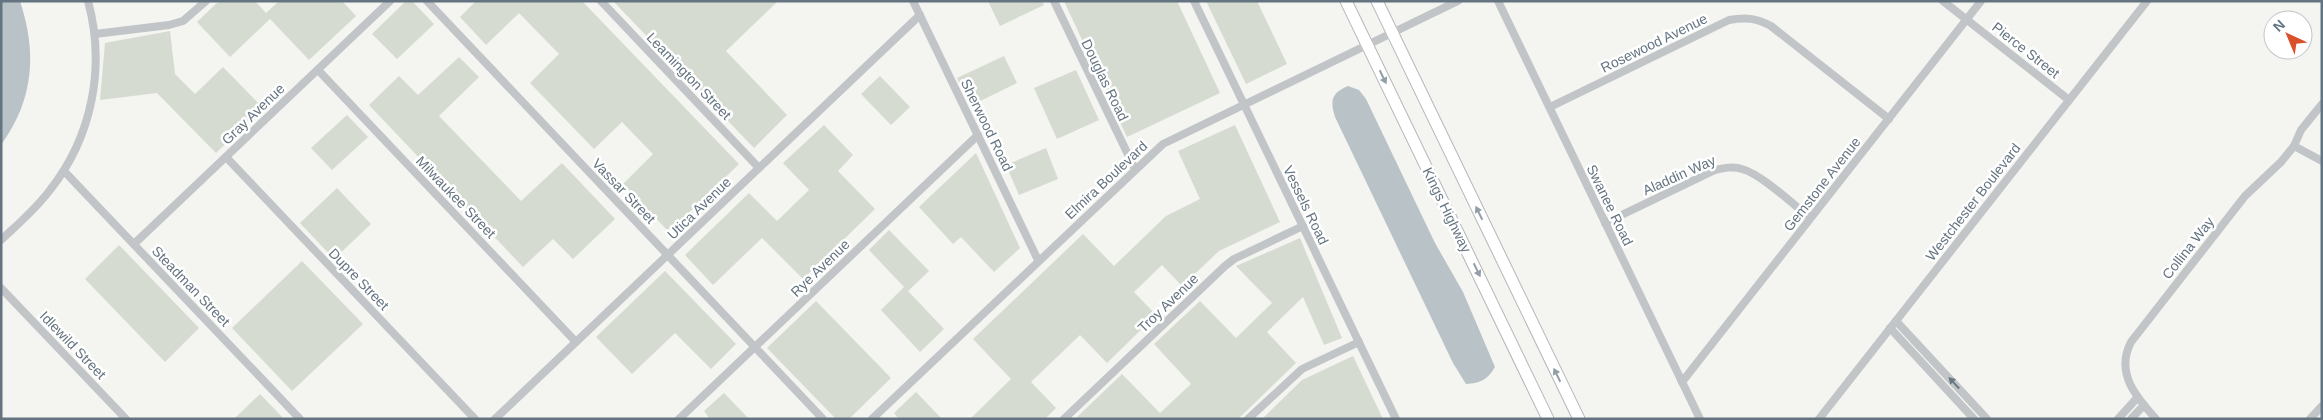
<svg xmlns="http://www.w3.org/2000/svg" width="2323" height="420" font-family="Arial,sans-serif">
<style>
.green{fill:#d5dbd1}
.water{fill:#b9c3c7}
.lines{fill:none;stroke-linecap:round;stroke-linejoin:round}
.secondary-casing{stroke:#b2b7ba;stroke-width:13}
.street{stroke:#c2c5c8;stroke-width:8}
.secondary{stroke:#fff;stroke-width:11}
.oneway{fill:#929ea6}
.oneway2{fill:#697884}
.labels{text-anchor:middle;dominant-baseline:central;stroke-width:5;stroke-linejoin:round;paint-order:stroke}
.street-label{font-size:14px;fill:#647480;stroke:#fff}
</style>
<rect width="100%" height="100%" fill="#f4f4f0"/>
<g class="green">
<polygon points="219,1 255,1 266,13 279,1 342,1 356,16 309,60 270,19 230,57 197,22"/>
<polygon points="406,1 412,1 434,24 397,59 372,34"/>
<polygon points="476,1 582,1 739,164 669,232 623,184 653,154 622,122 594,149 530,83 559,54 519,13 486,45 460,17"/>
<polygon points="613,1 778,1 726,51 787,115 754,148"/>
<polygon points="988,1 1042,1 1044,5 1000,26"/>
<polygon points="1064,1 1177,1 1220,93 1127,137"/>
<polygon points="1206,1 1257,1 1287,64 1246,84"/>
<polygon points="170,31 175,74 195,94 223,67 263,108 216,153 157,93 100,100 105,43"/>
<polygon points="1004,56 1017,83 970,106 957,78"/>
<polygon points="459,57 479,77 439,116 521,201 562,163 615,219 573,259 553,239 523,267 369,105 399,76 418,95"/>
<polygon points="1076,70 1099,120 1057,139 1034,88"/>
<polygon points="880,76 910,107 891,125 861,94"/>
<polygon points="347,115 368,137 332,170 311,148"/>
<polygon points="824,125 853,155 838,171 875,209 803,279 762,238 713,285 685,255 749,193 777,221 809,190 783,163"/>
<polygon points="1235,125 1280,222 1219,251 1182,286 1162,265 1134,292 1156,315 1107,363 1080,335 1031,382 1056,408 1045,419 970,419 1011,379 973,339 1083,234 1114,266 1166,216 1200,199 1178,151"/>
<polygon points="1046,148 1058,179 1019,195 1006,165"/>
<polygon points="976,153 1020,248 994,272 961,237 953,244 919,207"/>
<polygon points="337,188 371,224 334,259 300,223"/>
<polygon points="889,230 929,271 908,291 944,329 920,352 881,310 904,287 869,250"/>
<polygon points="1300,238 1342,338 1324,345 1303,297 1267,332 1296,363 1238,419 1075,419 1122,374 1160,413 1191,384 1154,344 1200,301 1236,338 1272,303 1236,266"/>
<polygon points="119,245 199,328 165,362 85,279"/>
<polygon points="302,261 363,324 292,391 232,328"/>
<polygon points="665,271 736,344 711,369 675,333 632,374 596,337"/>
<polygon points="816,301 891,378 849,419 836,419 767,348"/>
<polygon points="1353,356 1383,419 1262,419 1302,380"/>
<polygon points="916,392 942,419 899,419 894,413"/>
<polygon points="724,393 749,419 710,419 704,411"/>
<polygon points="260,394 284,419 234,419"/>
</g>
<g class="water">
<path d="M1,1H20C37,53 34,99 1,145Z"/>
<path d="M1348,86L1359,90L1366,99L1435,243L1463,292L1495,367C1487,380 1481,383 1466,384L1453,363L1335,117C1330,101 1331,93 1348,86Z"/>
</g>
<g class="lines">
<g class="secondary-casing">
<g id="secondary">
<polyline points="1346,1 1548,419"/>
<polyline points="1377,1 1579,419"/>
</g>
</g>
<g class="street">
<polyline points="427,1 823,419"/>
<polyline points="601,1 759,168"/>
<polyline points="913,1 1038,260"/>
<polyline points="1054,1 1135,169"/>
<polyline points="1194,1 1396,419"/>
<polyline points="1498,1 1700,419"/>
<polyline points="1943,1 2069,100"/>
<polyline points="95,34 169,25 183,21 206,1"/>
<polyline points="318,70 576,342"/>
<path d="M1550,107L1729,20C1746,17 1756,18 1771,26L1889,119"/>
<polyline points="2294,146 2322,161"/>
<polyline points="226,157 475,419"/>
<polyline points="64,171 300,419"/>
<path d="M1605,223L1715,170C1724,168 1733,166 1742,169C1761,174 1794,205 1810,218"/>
<path d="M1,240C18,224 36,209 50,190C92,137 106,67 88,1"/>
<polyline points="134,244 390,1"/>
<polyline points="1,288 126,419"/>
<polyline points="1896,321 1987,419"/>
<polyline points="1890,328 1974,419"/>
<polyline points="1682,382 1981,1"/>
<polyline points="495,419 920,15"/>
<polyline points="679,419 978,135"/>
<polyline points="872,419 1163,144 1458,1"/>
<polyline points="1064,419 1225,266 1234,259 1303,226"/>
<polyline points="1248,419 1302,369 1359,342"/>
<polyline points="1819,419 2147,1"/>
<polyline points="2118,419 2137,398"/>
<polyline points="2131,419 2144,405"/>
<path d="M2156,419C2136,397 2115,373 2131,342L2245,196L2281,162L2294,146L2301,130L2322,104"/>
<polyline points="2310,419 2322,406"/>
</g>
<use href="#secondary" class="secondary"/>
</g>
<defs><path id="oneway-solid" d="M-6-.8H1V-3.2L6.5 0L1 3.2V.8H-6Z" transform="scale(1.25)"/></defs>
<g class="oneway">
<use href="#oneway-solid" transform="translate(1383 77) rotate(64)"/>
<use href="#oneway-solid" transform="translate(1479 213) rotate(-116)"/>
<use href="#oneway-solid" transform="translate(1477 270) rotate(64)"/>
<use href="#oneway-solid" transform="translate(1557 375) rotate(-116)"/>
</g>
<use class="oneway2" href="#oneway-solid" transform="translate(1954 383) rotate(-133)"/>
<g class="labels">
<g class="street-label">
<text transform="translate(1654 43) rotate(-26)">Rosewood Avenue</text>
<text transform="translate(2026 50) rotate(38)">Pierce Street</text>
<text transform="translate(689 76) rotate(46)">Leamington Street</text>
<text transform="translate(1105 80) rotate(64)">Douglas Road</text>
<text transform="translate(253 114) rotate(-44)">Gray Avenue</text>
<text transform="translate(987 125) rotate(64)">Sherwood Road</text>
<text transform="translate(1679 175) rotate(-24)">Aladdin Way</text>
<text transform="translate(1106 180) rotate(-43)">Elmira Boulevard</text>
<text transform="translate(1822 184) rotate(-52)">Gemstone Avenue</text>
<text transform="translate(624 191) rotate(46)">Vassar Street</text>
<text transform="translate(456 197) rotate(46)">Milwaukee Street</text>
<text transform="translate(1973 202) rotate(-52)">Westchester Boulevard</text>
<text transform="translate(1306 205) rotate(64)">Vessels Road</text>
<text transform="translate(1610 205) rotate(64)">Swanee Road</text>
<text transform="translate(699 208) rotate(-44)">Utica Avenue</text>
<text transform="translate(1447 210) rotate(64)">Kings Highway</text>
<text transform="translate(2188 248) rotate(-52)">Collina Way</text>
<text transform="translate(820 268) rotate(-44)">Rye Avenue</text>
<text transform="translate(359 279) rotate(46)">Dupre Street</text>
<text transform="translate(191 286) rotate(46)">Steadman Street</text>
<text transform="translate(1168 303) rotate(-44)">Troy Avenue</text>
<text transform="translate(73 345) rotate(46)">Idlewild Street</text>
</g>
</g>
<rect width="2323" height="420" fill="none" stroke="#647480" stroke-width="5"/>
<g transform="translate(2288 35) rotate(316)"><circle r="24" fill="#ffffff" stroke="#c1c7cc"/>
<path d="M0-4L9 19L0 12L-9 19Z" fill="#d9502b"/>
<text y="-8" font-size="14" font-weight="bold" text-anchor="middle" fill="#647480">N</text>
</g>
</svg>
